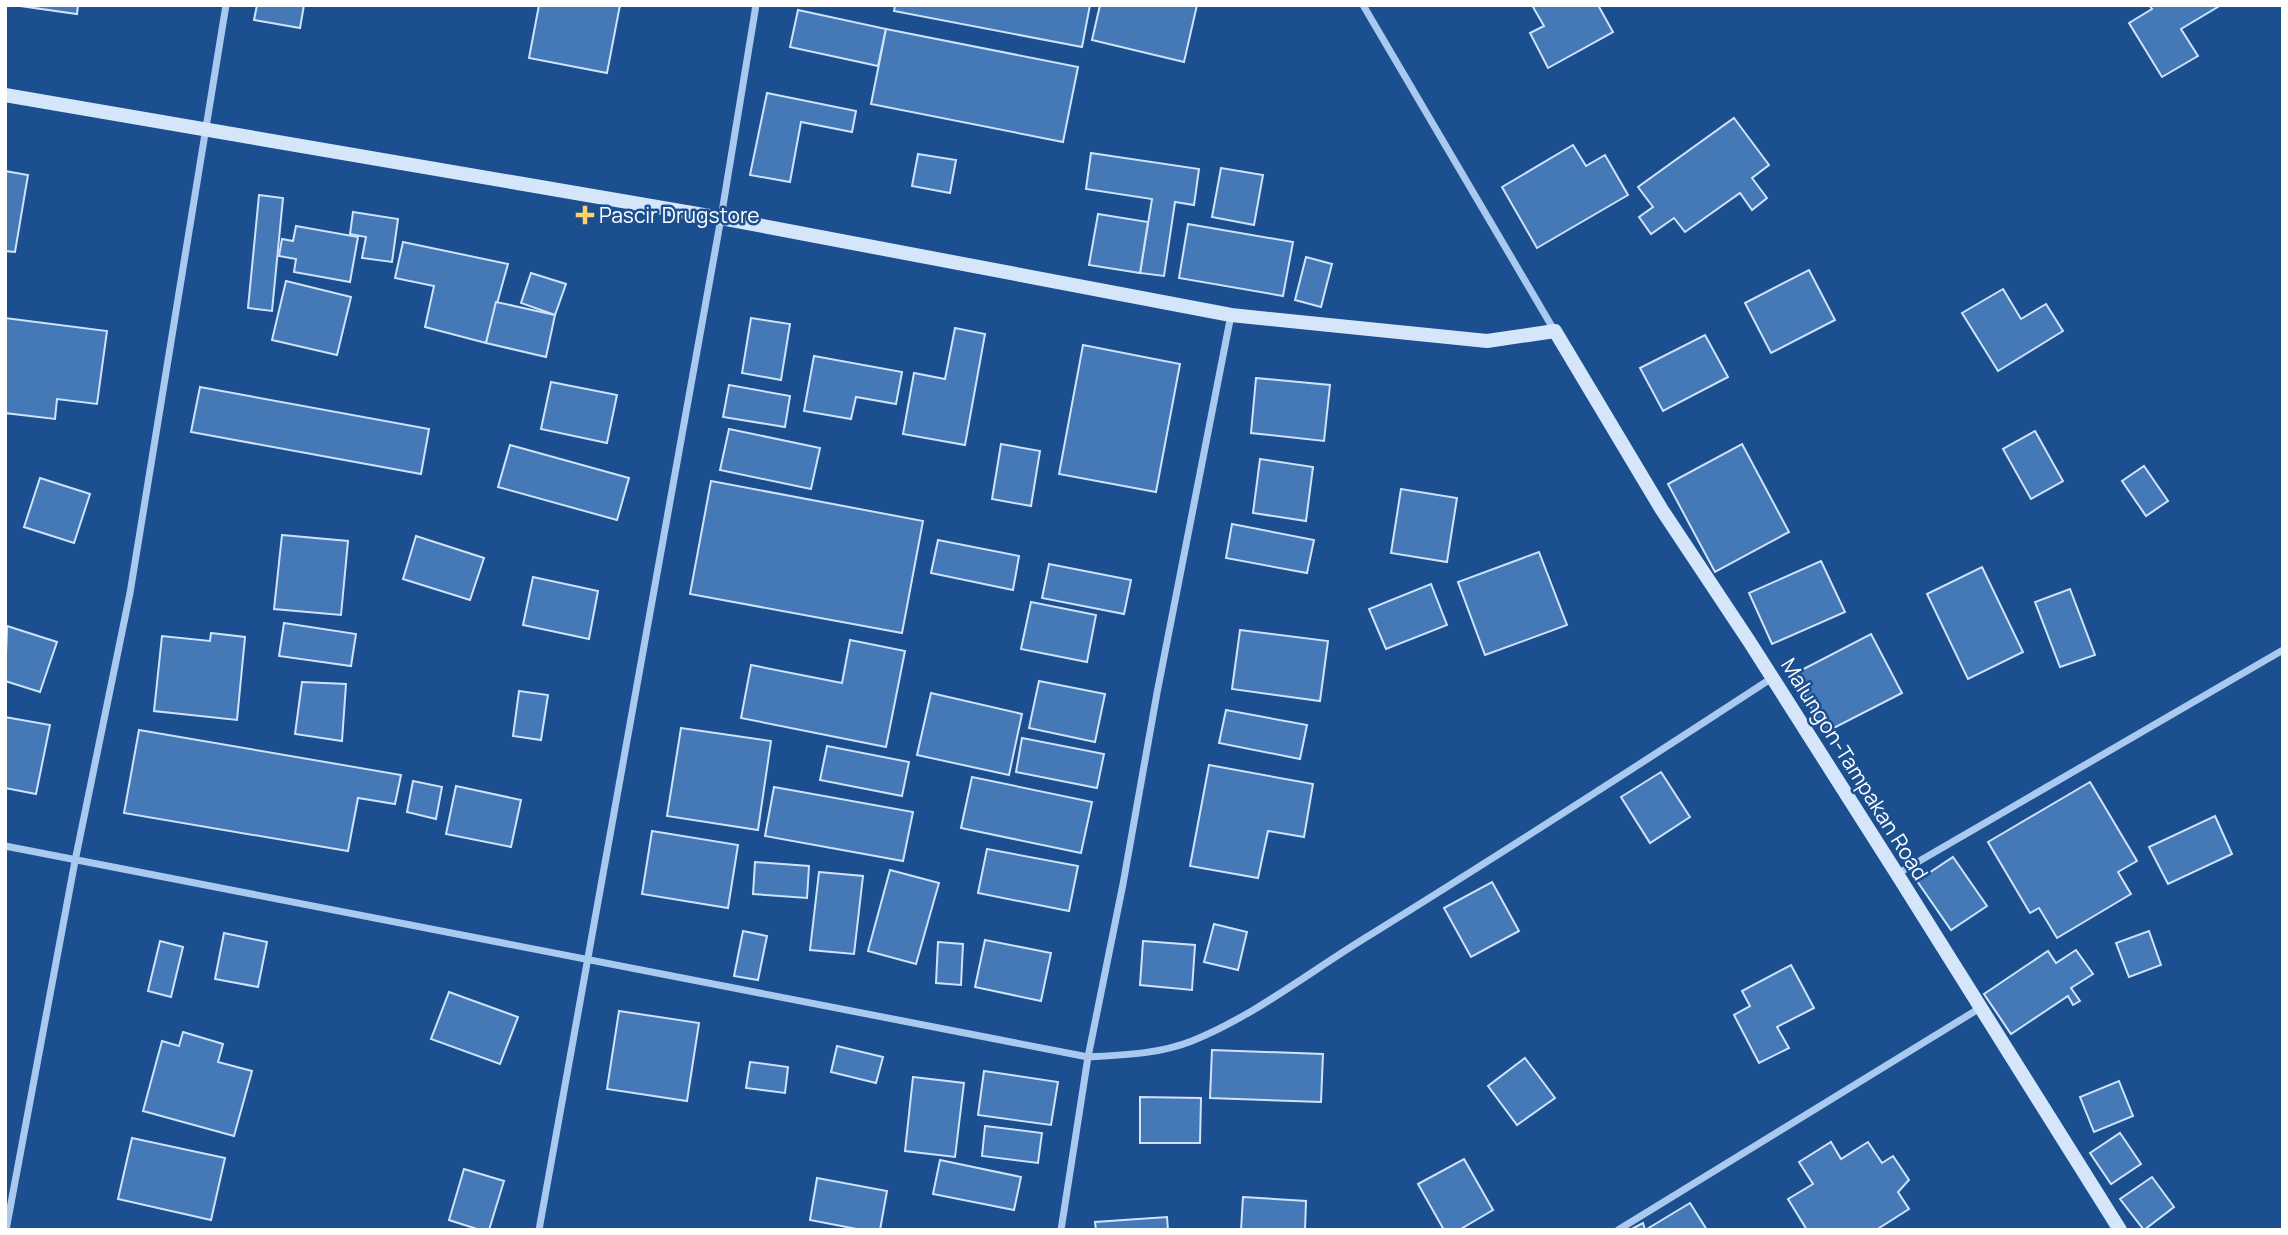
<svg xmlns="http://www.w3.org/2000/svg" width="2288" height="1235" font-family="Manrope,sans-serif">
<style>
.building{fill:#4478b7;stroke:#cfe3fa;stroke-width:2}
.lines{fill:none;stroke-linecap:round;stroke-linejoin:round}
.street{stroke:#a9c9ee;stroke-width:7}
.secondary{stroke:#d6e6fa;stroke-width:14}
.poi-dot{fill:#ffd166;stroke:#1b4f8f;stroke-width:2.5}
.labels{text-anchor:middle;dominant-baseline:central;stroke-width:5;stroke-linejoin:round;paint-order:stroke}
.poi-label{font-size:21px;fill:#fff;stroke:#1b4f8f;text-anchor:start}
.street-label{font-size:21px;fill:#fff;stroke:#1b4f8f}
</style>
<rect width="100%" height="100%" fill="#1b4f8f"/>
<g class="building">
<polygon points="13,5 78,5 77,14"/>
<polygon points="257,5 304,5 300,28 254,20"/>
<polygon points="539,5 620,5 607,73 529,58"/>
<polygon points="895,5 1090,5 1082,47 894,11"/>
<polygon points="1100,5 1197,5 1184,62 1092,40"/>
<polygon points="1537,5 1598,5 1613,32 1548,68 1530,33 1544,26 1533,7"/>
<polygon points="2149,5 2221,5 2181,29 2198,56 2162,77 2129,23 2152,9"/>
<polygon points="798,10 886,29 878,66 790,47"/>
<polygon points="886,29 1078,67 1063,142 871,104"/>
<polygon points="767,93 856,111 852,132 801,122 790,182 750,175"/>
<polygon points="1734,118 1769,165 1752,178 1767,198 1752,210 1740,193 1685,232 1674,218 1651,234 1639,217 1653,207 1638,187"/>
<polygon points="1573,145 1586,166 1605,155 1628,195 1537,248 1502,187"/>
<polygon points="1091,153 1199,169 1194,205 1175,202 1164,276 1140,273 1152,199 1086,189"/>
<polygon points="918,154 956,160 950,193 912,186"/>
<polygon points="1221,168 1263,175 1254,225 1212,217"/>
<polygon points="5,171 28,175 15,252 5,251"/>
<polygon points="259,195 283,198 272,311 248,308"/>
<polygon points="353,212 398,219 392,262 362,258 366,237 350,234"/>
<polygon points="1098,214 1148,222 1140,273 1089,265"/>
<polygon points="1188,224 1293,242 1283,296 1179,278"/>
<polygon points="296,226 358,237 350,282 294,272 296,259 279,256 282,239 293,241"/>
<polygon points="403,242 508,264 486,343 425,327 434,286 395,278"/>
<polygon points="1306,257 1332,264 1321,307 1295,300"/>
<polygon points="1809,270 1835,320 1771,353 1745,303"/>
<polygon points="531,273 566,284 555,315 521,303"/>
<polygon points="286,281 351,297 337,355 272,340"/>
<polygon points="2003,289 2021,319 2046,304 2063,331 1998,371 1962,313"/>
<polygon points="496,302 555,315 546,357 486,343"/>
<polygon points="5,318 107,331 97,404 57,399 55,419 5,413"/>
<polygon points="751,318 790,324 781,380 742,373"/>
<polygon points="955,328 985,334 965,445 903,434 914,373 945,379"/>
<polygon points="1705,335 1728,377 1663,411 1640,368"/>
<polygon points="1083,345 1180,364 1156,492 1059,474"/>
<polygon points="814,356 902,372 896,404 856,397 851,419 804,411"/>
<polygon points="1256,378 1330,385 1324,441 1251,433"/>
<polygon points="551,382 617,395 607,443 541,429"/>
<polygon points="729,385 790,396 785,427 723,417"/>
<polygon points="200,387 429,429 421,474 191,432"/>
<polygon points="729,429 820,448 811,489 720,470"/>
<polygon points="2035,431 2063,481 2031,499 2003,449"/>
<polygon points="1001,444 1040,451 1031,506 992,499"/>
<polygon points="1742,444 1789,532 1715,572 1668,484"/>
<polygon points="510,445 629,478 617,520 498,487"/>
<polygon points="1260,459 1313,467 1306,521 1253,513"/>
<polygon points="2144,466 2168,501 2146,516 2122,481"/>
<polygon points="40,478 90,494 74,543 24,527"/>
<polygon points="711,481 923,521 902,633 690,594"/>
<polygon points="1401,489 1457,498 1447,562 1391,553"/>
<polygon points="1232,524 1314,540 1307,573 1226,558"/>
<polygon points="282,535 348,541 341,615 274,609"/>
<polygon points="416,536 484,558 470,600 403,579"/>
<polygon points="938,540 1019,556 1013,590 931,573"/>
<polygon points="1539,552 1567,625 1485,655 1458,582"/>
<polygon points="1821,561 1845,612 1772,644 1749,593"/>
<polygon points="1049,564 1131,580 1124,614 1042,598"/>
<polygon points="1982,567 2023,652 1968,679 1927,594"/>
<polygon points="533,577 598,591 589,639 523,625"/>
<polygon points="1431,584 1447,625 1386,649 1369,609"/>
<polygon points="2070,589 2095,655 2060,667 2035,602"/>
<polygon points="1031,602 1096,615 1087,662 1021,649"/>
<polygon points="284,623 356,634 351,666 279,656"/>
<polygon points="7,626 57,642 40,692 5,681"/>
<polygon points="1240,630 1328,641 1320,701 1232,689"/>
<polygon points="211,633 245,637 237,720 154,711 162,636 210,641"/>
<polygon points="1871,634 1902,693 1824,733 1794,674"/>
<polygon points="850,640 905,651 886,747 741,718 751,665 842,683"/>
<polygon points="1039,681 1105,694 1095,742 1029,728"/>
<polygon points="302,682 346,684 342,741 295,734"/>
<polygon points="519,691 548,695 541,740 513,736"/>
<polygon points="931,693 1022,714 1009,775 917,755"/>
<polygon points="1226,710 1307,725 1300,759 1219,743"/>
<polygon points="5,717 50,725 36,794 5,788"/>
<polygon points="681,728 771,741 758,830 667,816"/>
<polygon points="139,730 401,775 395,804 358,798 348,851 124,813"/>
<polygon points="1022,738 1104,754 1097,788 1016,772"/>
<polygon points="827,746 909,762 902,796 820,780"/>
<polygon points="1209,765 1313,784 1304,837 1268,831 1258,878 1190,866"/>
<polygon points="1661,772 1690,817 1650,843 1621,797"/>
<polygon points="972,777 1092,802 1081,853 961,828"/>
<polygon points="413,781 442,787 436,819 407,812"/>
<polygon points="2090,782 2137,861 2118,872 2131,894 2057,938 2039,908 2030,913 1988,842"/>
<polygon points="456,786 521,800 511,847 446,834"/>
<polygon points="774,787 913,812 903,861 765,836"/>
<polygon points="2215,816 2232,854 2168,884 2149,847"/>
<polygon points="652,831 738,845 728,908 642,894"/>
<polygon points="987,849 1078,866 1069,911 978,893"/>
<polygon points="1953,857 1987,906 1951,930 1917,881"/>
<polygon points="755,862 809,866 807,898 753,894"/>
<polygon points="890,870 939,883 916,964 868,951"/>
<polygon points="819,872 863,876 854,954 810,950"/>
<polygon points="1492,882 1519,931 1471,957 1444,908"/>
<polygon points="1214,924 1247,932 1238,970 1204,962"/>
<polygon points="743,931 767,936 758,980 734,976"/>
<polygon points="2149,931 2161,965 2129,977 2116,943"/>
<polygon points="224,933 267,942 258,987 215,979"/>
<polygon points="985,940 1051,953 1041,1001 975,987"/>
<polygon points="160,941 183,947 171,997 148,991"/>
<polygon points="1143,941 1195,945 1192,990 1140,985"/>
<polygon points="938,942 963,944 961,985 936,983"/>
<polygon points="2076,950 2093,974 2071,988 2080,1001 2073,1005 2068,996 2011,1034 1984,994 2048,951 2056,963"/>
<polygon points="1791,965 1814,1008 1777,1027 1789,1048 1759,1063 1734,1015 1750,1006 1742,991"/>
<polygon points="449,992 518,1017 500,1064 431,1039"/>
<polygon points="619,1011 699,1023 687,1101 607,1089"/>
<polygon points="183,1032 223,1044 218,1062 252,1071 234,1136 143,1111 162,1041 179,1046"/>
<polygon points="837,1046 883,1057 876,1083 831,1072"/>
<polygon points="1212,1050 1323,1054 1321,1102 1210,1098"/>
<polygon points="1525,1058 1555,1098 1517,1125 1488,1086"/>
<polygon points="750,1062 788,1067 785,1093 746,1088"/>
<polygon points="984,1071 1058,1082 1051,1125 978,1115"/>
<polygon points="913,1077 964,1083 955,1157 905,1151"/>
<polygon points="2119,1081 2133,1116 2094,1132 2080,1097"/>
<polygon points="1140,1097 1201,1098 1200,1143 1140,1143"/>
<polygon points="985,1126 1042,1133 1038,1163 982,1156"/>
<polygon points="2120,1133 2141,1164 2111,1184 2090,1153"/>
<polygon points="132,1138 225,1158 211,1220 118,1199"/>
<polygon points="1831,1142 1841,1159 1868,1142 1882,1163 1893,1156 1909,1180 1898,1192 1909,1209 1876,1230 1807,1230 1788,1199 1813,1184 1799,1162"/>
<polygon points="1464,1159 1493,1210 1459,1230 1444,1230 1418,1184"/>
<polygon points="940,1160 1021,1177 1014,1210 933,1194"/>
<polygon points="464,1169 504,1181 489,1230 480,1230 449,1220"/>
<polygon points="2152,1177 2174,1207 2144,1230 2120,1199"/>
<polygon points="817,1178 887,1191 880,1230 862,1230 810,1220"/>
<polygon points="1243,1197 1306,1201 1305,1230 1241,1230"/>
<polygon points="1690,1203 1707,1230 1647,1229"/>
<polygon points="1167,1217 1168,1230 1096,1230 1095,1222"/>
<polygon points="1643,1223 1645,1230 1630,1230"/>
</g>
<g class="lines">
<g class="street">
<polyline points="1363,5 1554,330"/>
<path d="M5,846L1088,1057C1124,1055 1159,1054 1192,1041C1256,1015 1312,970 1370,935C1505,851 1639,765 1772,678"/>
<polyline points="1897,874 2283,650"/>
<polyline points="6,1230 75,861 130,593 226,5"/>
<polyline points="539,1230 721,218 756,5"/>
<polyline points="1061,1230 1088,1057 1123,884 1157,693 1231,315"/>
<polyline points="1618,1230 1980,1008"/>
</g>
<polyline class="secondary" points="5,95 721,218 1231,315 1487,341 1555,331 1662,510 1749,641 1897,874 2120,1230"/>
</g>
<path class="poi-dot" d="M581.5 204.5h7v7h7v7h-7v7h-7v-7h-7v-7h7z"/>
<g class="labels">
<g class="poi-label">
<text x="599" y="215">Pascir Drugstore</text>
</g>
<g class="street-label">
<text transform="translate(1855 769) rotate(58)">Malungon-Tampakan Road</text>
</g>
</g>
<rect width="2288" height="1235" fill="none" stroke="#ffffff" stroke-width="14"/>
</svg>
